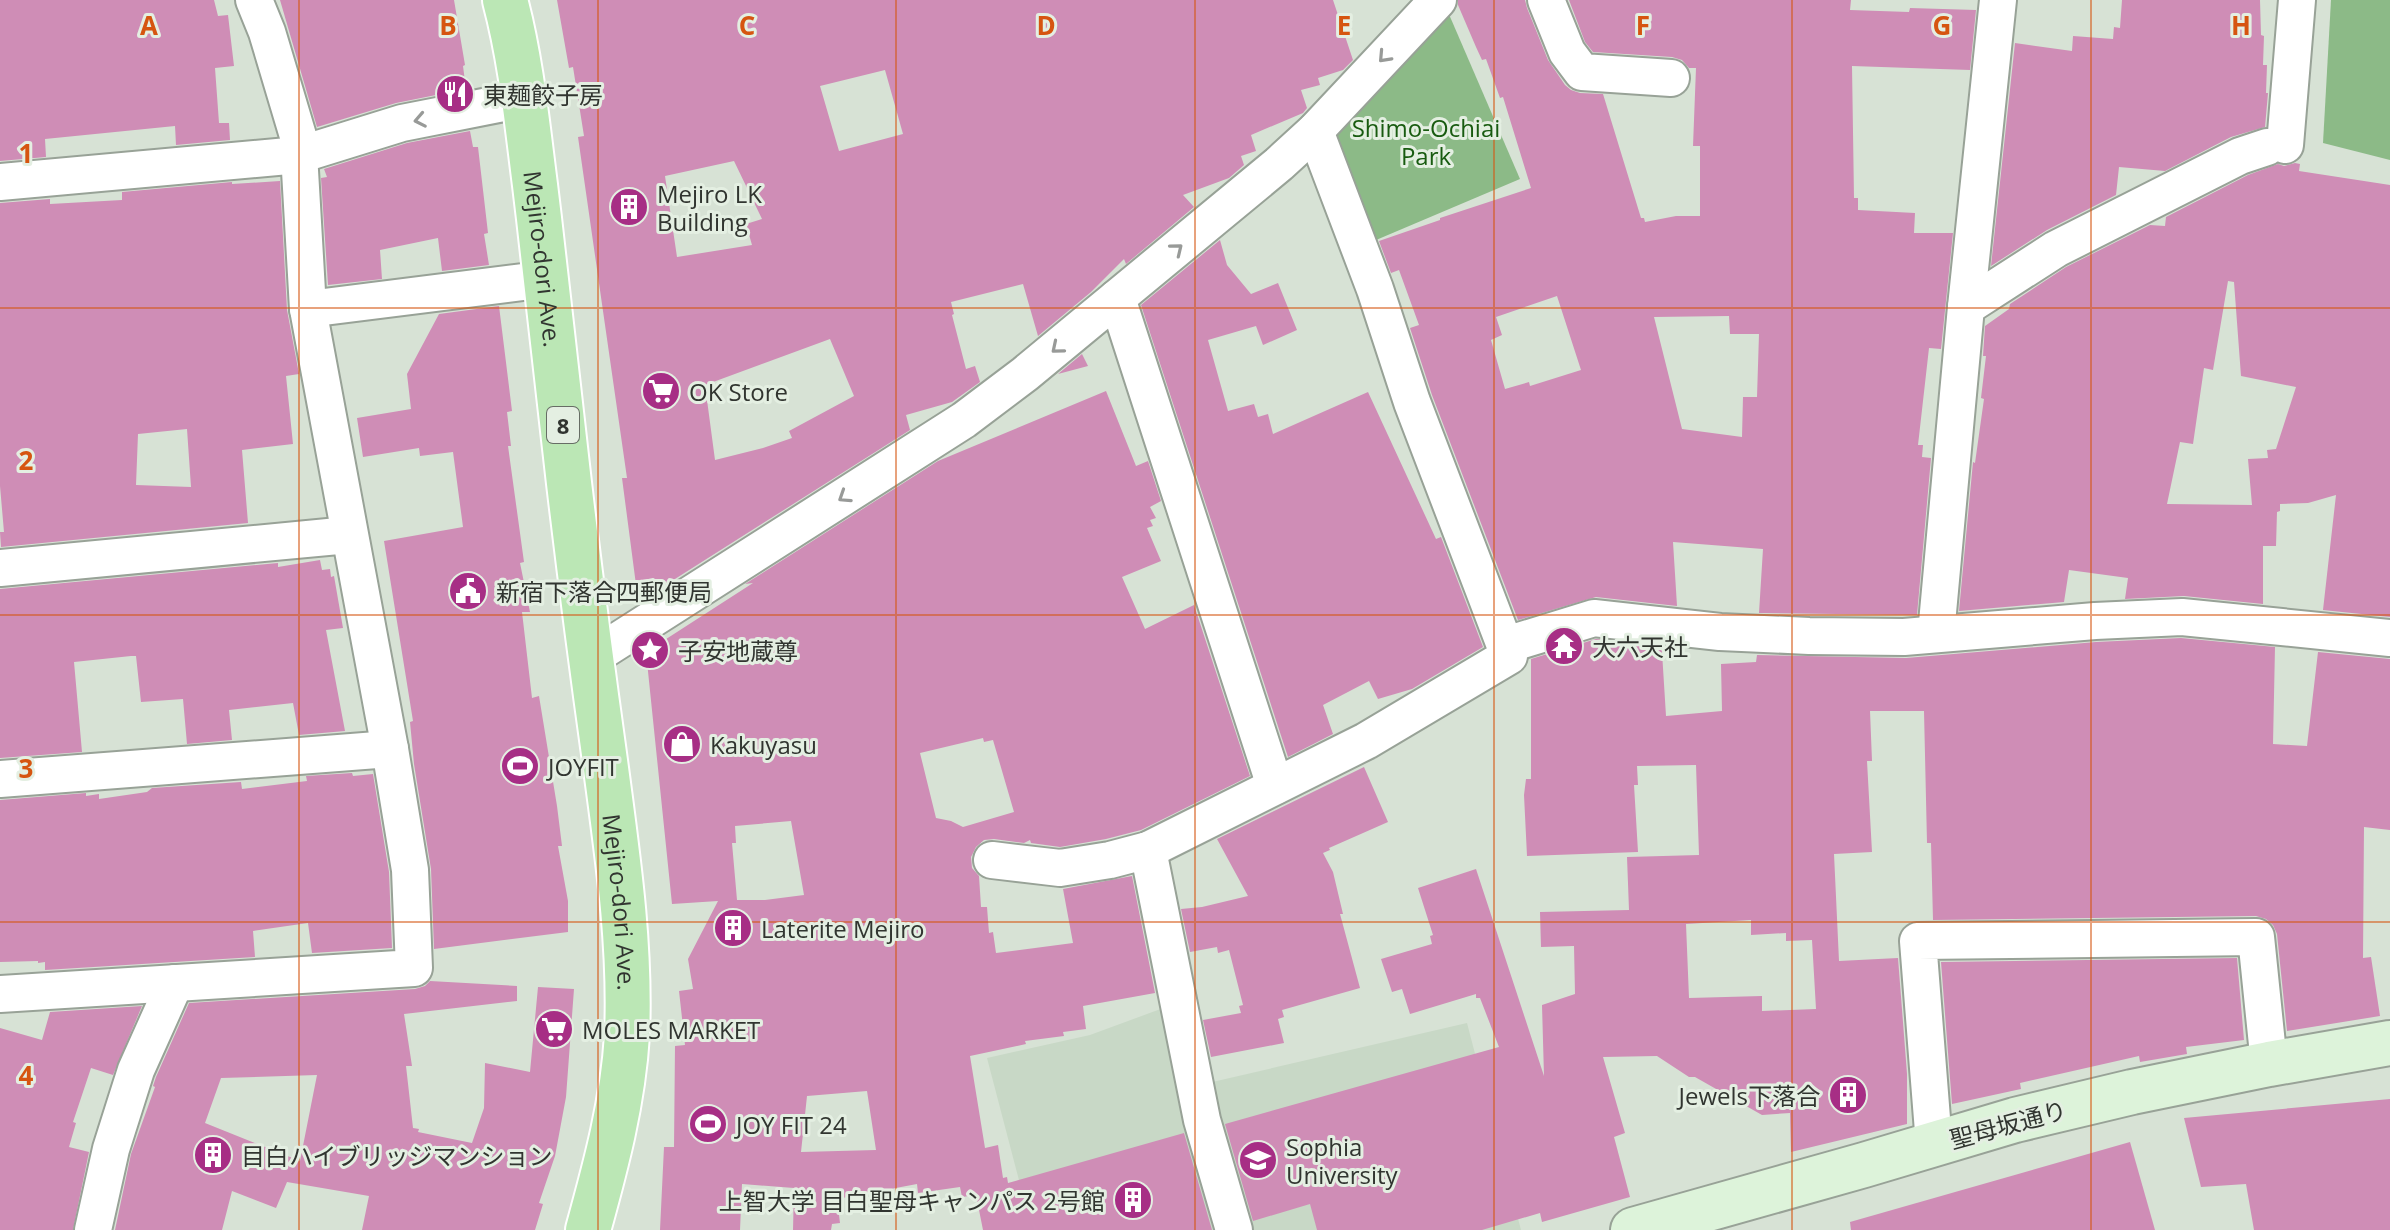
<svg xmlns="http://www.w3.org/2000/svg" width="2390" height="1230" font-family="'Open Sans','Noto Sans JP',sans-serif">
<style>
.built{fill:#c8d8c6}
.green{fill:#8cba87}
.building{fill:#cf8db6;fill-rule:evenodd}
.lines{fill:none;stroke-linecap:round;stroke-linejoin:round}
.street-casing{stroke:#98a297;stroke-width:40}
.secondary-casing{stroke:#98a297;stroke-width:48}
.primary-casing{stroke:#fff;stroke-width:48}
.street{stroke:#fff;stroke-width:36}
.secondary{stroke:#ddf3da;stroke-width:44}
.primary{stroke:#bbe7b5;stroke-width:44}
.oneway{stroke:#989a98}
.grid{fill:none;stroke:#d65510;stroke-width:2;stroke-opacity:0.55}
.labels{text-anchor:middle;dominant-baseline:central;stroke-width:6;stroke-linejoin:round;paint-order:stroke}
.shield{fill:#e4efe2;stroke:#676d65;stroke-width:2}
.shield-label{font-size:22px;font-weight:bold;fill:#313530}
.poi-label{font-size:24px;fill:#313530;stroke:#e4efe2;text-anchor:start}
.park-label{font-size:24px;fill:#185b10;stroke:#e4efe2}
.street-label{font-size:24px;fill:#313530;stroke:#e4efe2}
.grid-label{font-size:26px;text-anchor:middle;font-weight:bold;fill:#d65510;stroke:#e4efe2;stroke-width:6;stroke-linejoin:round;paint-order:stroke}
</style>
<rect width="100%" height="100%" fill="#d7e2d5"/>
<polygon class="built" points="1166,1007 1182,1089 1467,1023 1521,1230 1032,1230 987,1058 1090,1035"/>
<g class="green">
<polygon points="2331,0 2390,0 2390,160 2323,143"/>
<polygon points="1448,12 1520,179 1369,243 1329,137"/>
</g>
<g class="building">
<polygon points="0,0 214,0 218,16 228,15 234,66 215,68 219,123 229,123 230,140 176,145 175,126 45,139 46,157 0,161"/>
<polygon points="280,0 454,0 465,65 463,66 466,89 396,103 317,127"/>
<path d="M557,0H1333L1353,60L1343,70L1318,78L1320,85L1301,90L1307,108L1303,113L1251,135L1256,151L1241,156L1244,165L1229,178L1183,195L1194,207L1126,264L1124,259L1091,292L1038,336L1023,284L951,302L954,314L952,315L966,369L975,366L980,382L952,402L906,415L910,430L645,598L638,600L622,478H627L578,137L584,136L573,67L569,68ZM885,70L903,134L839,151L820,86ZM734,161L762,219L746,224L752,245L677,257L665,176ZM830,339L854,396L789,431L792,438L763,448L715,460L705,385Z"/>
<path d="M1458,0H1525L1527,8L1548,60L1565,85L1571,90L1580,93L1603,94L1641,218H1644L1645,222L1676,216H1700V146H1693L1696,68H1689L1682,60L1672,57L1593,52L1585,42L1569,0H1851L1850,10L1909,12L1910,8L1976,10L1970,70L1852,66L1854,198H1858V210L1915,213L1914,233H1953L1941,349L1929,348L1918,445H1923L1922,457L1931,458L1917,615L1759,613L1763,549L1673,542L1677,606L1596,597L1518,620L1432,395L1410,328L1419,325L1399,270L1391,273L1379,241L1440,220V218L1531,188L1503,97L1500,98L1486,59L1482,60L1476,47L1458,5ZM1557,296L1581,370L1530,386L1529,382L1505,389L1491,340L1502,335L1496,317ZM1729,316L1730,334H1759L1757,397H1743L1742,437L1682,429L1654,317Z"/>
<polygon points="2122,0 2260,0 2261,35 2264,36 2263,65 2267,65 2266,93 2268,93 2265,127 2231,137 2165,171 2119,167 2116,195 2047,230 1991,266 2015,43 2072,51 2073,36 2113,39 2114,27 2120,28"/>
<polygon points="470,131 473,147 478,147 488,233 484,234 489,265 442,271 438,238 380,250 382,279 328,285 321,178 327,177 324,169 407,143"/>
<path d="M2295,163L2300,164L2299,171L2390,185V617L2323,610L2336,495L2308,503L2280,504V511L2277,512L2276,546H2263V604L2184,596L2125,599L2128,578L2069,570L2064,602L1959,611L1973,462L1975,463L1984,399L1981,398L1986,356H1983L1985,326L2009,309L2010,304L2066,267L2150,225L2165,226L2166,217L2248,175L2278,164L2284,166ZM2228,281L2234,282L2241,376L2296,387L2276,449L2267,450L2268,458L2248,459L2252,505L2167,504L2180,442L2193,444L2204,368L2213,370Z"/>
<path d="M280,181L287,310L299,374L286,376L293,444L242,450L248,523L1,547L0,532H4L0,486V203L50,199V204L122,200V192L232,182V184ZM187,429L191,487L136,485L138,434Z"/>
<polygon points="1220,240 1227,265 1251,294 1278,283 1297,330 1263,345 1256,326 1208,340 1228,411 1254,404 1258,417 1268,414 1273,434 1368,392 1436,539 1441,537 1483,647 1412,689 1378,699 1369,681 1323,705 1333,734 1288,757 1141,305"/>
<polygon points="499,306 512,411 507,412 511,446 508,446 524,562 520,563 530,612 522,612 532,698 539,696 557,806 562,846 558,846 568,901 568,932 434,949 431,869 414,764 410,722 413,721 384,541 463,527 453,452 420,456 419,448 363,457 357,418 411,409 407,374 439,314"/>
<polygon points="1082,354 1088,366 1058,374"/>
<path d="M1106,391L1136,466L1148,461L1161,501L1150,507L1156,518L1150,520L1153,526L1147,528L1161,561L1122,577L1145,629L1194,605L1250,776L1141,830L1106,839L1060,847L1031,843L1030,840L1024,843L994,839L984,840L976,847L971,857L972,868L979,876L981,907H987L989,933L993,932L996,953L1073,943L1063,889L1132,876L1155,993L1083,1006L1086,1029L1063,1032L1064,1036L1025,1041L1026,1044L970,1056L985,1148L998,1145L1003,1178L1007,1177L1008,1183L1184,1133L1212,1230H983L976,1195L962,1197L960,1187L918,1193L917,1184L837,1199L840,1223L832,1224L831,1230H793L794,1188L742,1184L740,1230H660L664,1147H674L675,1046L685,1045L679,991L693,989L688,959L718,901L672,904L646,652L753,583L745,584L938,461ZM983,738L984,742L993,740L1014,812L963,827L951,821L936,818L920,753ZM791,821L804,895L765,900H737L732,843H736L735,826ZM867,1091L876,1150L801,1152L807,1096Z"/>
<polygon points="320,560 322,570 330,569 331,577 334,576 343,628 326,630 345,731 299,735 293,703 229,710 232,740 187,744 183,699 141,702 136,656 131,656 74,662 82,752 0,758 0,589 278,563 278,567"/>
<path d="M2181,638L2275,647L2273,744L2307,746L2318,652L2390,659V830L2364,827L2363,958L2371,957L2380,1016L2287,1031L2277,934L2273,925L2266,919L2256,916L1933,920L1931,843H1927L1924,711H1870L1872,761H1867L1872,852L1834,854L1839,961L1898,958L1907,1074V1124L1791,1152L1790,1113L1762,1115L1695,1077H1689L1657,1056L1603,1057L1625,1133L1614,1137L1630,1197L1542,1222L1540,1213L1482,1230H1317L1310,1204L1253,1221L1225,1124L1499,1047L1480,998H1476V994L1410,1014L1402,989L1392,992L1381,959L1432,944L1430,936L1433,935L1418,888L1476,869L1544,1076L1542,1005L1575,994L1574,946L1541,947L1540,912L1629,910L1627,857L1699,855L1696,765L1637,766L1638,785H1634L1638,852L1527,856L1524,795L1526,779H1531V659L1596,639L1680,649V652H1662L1666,716L1722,711L1721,664L1756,662L1757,655L1906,658L2096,642ZM1751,920V935L1786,933V941L1812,940L1816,1009L1762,1011V996L1689,998L1686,924Z"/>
<polygon points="1364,767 1388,822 1329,848 1330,850 1323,853 1333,872 1343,914 1340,914 1360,988 1282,1010 1284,1017 1278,1019 1284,1043 1211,1057 1203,1020 1241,1013 1239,1006 1243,1005 1229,950 1218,953 1217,947 1190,952 1181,909 1202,907 1248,896 1217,839"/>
<polygon points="352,773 353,776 373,774 389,872 392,948 312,953 308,923 253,931 255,957 45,970 45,962 38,963 38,961 0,962 0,800 86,793 86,796 99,794 99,799 147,792 152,788 241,782 242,789 307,781 306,776"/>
<polygon points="2237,958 2244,1040 2186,1047 2187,1054 2140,1062 2139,1056 2020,1083 2021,1089 1952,1104 1941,962"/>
<path d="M430,981L517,986V1001L404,1014L412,1066H406L413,1128L419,1129L418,1132L472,1143L484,1108L485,1063L530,1072L538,987L574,989L566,1097L555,1156L539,1203L543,1204L535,1230H362L369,1196L287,1182L276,1208L232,1191L222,1230H115L131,1154L155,1087L153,1086L156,1077L189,1003L415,989L425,986ZM317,1075L300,1161L205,1123L221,1078Z"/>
<polygon points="142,1006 113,1075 91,1068 73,1122 76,1123 69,1147 89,1152 73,1230 0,1230 0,1028 42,1040 50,1012"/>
<polygon points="2390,1099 2390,1230 2254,1230 2246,1184 2201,1187 2184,1118"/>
<polygon points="2130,1142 2155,1230 1851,1230 1850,1222"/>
</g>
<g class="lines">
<g class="street-casing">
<g id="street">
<polyline points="1546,0 1567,52 1582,72 1671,78"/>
<polyline points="2285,145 2297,0"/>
<polyline points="0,182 299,155 402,123 524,99"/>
<polyline points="1117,298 1275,786"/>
<polyline points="1966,307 2056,249 2240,156 2267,147"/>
<polyline points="308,309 547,279"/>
<polyline points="0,568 349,535"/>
<polyline points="1936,634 1966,307 1998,0"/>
<polyline points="1506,645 1594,618 1720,632 1809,636 1904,637 2095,621 2182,617 2390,638"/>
<polyline points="591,658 964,420 1025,374 1279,164 1315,131 1438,0"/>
<polyline points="0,779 390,749"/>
<polyline points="1148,850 1202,1120 1234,1230"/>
<polyline points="992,860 1060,868 1110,860 1148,850 1366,741 1509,656 1412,402 1375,289 1315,131"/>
<polyline points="0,994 414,968 410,870 390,749 308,309 298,136 267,32 254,0"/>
<polyline points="1934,1144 1918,941 2256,937 2269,1064"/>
<polyline points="93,1230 111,1149 136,1070 175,983"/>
</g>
</g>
<g class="secondary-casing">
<polyline id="secondary" points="1633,1230 1864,1165 2015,1120 2132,1092 2269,1064 2390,1043"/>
</g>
<g class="primary-casing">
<g id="primary">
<path id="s1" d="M505,0C521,60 527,123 535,185C547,284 558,383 569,483C580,576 592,668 605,761C617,852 631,943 627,1035C623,1102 606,1165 588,1230"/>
</g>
</g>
<use href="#street" class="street"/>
<use href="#secondary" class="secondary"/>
<use href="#primary" class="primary"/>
</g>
<defs><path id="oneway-chevron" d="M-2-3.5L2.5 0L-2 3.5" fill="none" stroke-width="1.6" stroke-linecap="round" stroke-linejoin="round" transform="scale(2)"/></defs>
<g class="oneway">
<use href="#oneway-chevron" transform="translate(1384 57) rotate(133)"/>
<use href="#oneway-chevron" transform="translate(420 120) rotate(169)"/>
<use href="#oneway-chevron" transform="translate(1177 249) rotate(-39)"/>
<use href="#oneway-chevron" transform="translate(1057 348) rotate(140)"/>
<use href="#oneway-chevron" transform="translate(844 497) rotate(147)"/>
</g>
<path class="grid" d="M299,0V1230M598,0V1230M896,0V1230M1195,0V1230M1494,0V1230M1792,0V1230M2091,0V1230M0,308H2390M0,615H2390M0,922H2390"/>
<defs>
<g id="restaurant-disc" transform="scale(2)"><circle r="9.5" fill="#a72e85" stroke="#e4efe2"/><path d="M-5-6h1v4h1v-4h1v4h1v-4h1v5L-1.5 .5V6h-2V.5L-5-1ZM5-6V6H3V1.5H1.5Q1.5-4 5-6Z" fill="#fff"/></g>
<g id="building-disc" transform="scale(2)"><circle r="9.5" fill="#a72e85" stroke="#e4efe2"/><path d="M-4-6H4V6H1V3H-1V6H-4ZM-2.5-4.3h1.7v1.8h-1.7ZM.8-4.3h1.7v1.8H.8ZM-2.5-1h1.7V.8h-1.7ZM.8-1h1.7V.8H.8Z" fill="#fff"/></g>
<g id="supermarket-disc" transform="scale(2)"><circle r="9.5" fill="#a72e85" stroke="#e4efe2"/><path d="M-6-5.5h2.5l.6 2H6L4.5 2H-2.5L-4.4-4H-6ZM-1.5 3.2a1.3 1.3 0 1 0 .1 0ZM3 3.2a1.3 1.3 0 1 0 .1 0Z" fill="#fff"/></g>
<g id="civic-disc" transform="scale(2)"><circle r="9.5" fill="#a72e85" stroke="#e4efe2"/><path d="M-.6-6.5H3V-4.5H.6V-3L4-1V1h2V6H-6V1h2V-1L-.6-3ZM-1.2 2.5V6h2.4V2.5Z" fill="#fff"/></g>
<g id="temple-disc" transform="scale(2)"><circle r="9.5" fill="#a72e85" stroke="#e4efe2"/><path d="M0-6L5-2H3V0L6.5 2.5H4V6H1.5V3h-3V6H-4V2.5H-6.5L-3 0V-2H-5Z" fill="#fff"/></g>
<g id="sight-disc" transform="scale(2)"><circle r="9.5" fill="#a72e85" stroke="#e4efe2"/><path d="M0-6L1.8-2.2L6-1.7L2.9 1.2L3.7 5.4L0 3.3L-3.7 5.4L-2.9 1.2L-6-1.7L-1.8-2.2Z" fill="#fff"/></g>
<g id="shop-disc" transform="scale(2)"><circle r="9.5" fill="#a72e85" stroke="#e4efe2"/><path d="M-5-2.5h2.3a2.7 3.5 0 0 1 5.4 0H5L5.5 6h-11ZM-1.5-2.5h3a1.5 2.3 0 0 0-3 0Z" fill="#fff"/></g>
<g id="stadium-disc" transform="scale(2)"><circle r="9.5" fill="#a72e85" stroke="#e4efe2"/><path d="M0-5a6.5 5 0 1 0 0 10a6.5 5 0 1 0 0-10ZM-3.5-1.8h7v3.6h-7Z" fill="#fff"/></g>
<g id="university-disc" transform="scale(2)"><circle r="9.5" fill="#a72e85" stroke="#e4efe2"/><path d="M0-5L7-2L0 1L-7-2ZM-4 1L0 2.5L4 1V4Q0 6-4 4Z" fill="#fff"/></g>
</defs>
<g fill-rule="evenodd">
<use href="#restaurant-disc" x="455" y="94"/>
<use href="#building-disc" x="629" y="207"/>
<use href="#supermarket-disc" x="661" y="391"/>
<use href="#civic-disc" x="468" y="591"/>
<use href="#temple-disc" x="1564" y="646"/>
<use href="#sight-disc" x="650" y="650"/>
<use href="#shop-disc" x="682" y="744"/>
<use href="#stadium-disc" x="520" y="766"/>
<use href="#building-disc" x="733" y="928"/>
<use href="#supermarket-disc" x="554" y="1029"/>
<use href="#building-disc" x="1848" y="1095"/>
<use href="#stadium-disc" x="708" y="1124"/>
<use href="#building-disc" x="213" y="1155"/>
<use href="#university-disc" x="1258" y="1160"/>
<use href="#building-disc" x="1133" y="1200"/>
</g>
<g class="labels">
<rect class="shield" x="547" y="407" width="32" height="36" rx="6"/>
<g class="shield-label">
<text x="563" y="425">8</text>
</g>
<g class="poi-label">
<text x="483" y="94">東麺餃子房</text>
<text x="657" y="193">Mejiro LK<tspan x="657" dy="28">Building</tspan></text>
<text x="689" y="391">OK Store</text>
<text x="496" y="591">新宿下落合四郵便局</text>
<text x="1592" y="646">大六天社</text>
<text x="678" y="650">子安地蔵尊</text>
<text x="710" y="744">Kakuyasu</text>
<text x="548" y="766">JOYFIT</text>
<text x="761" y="928">Laterite Mejiro</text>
<text x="582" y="1029">MOLES MARKET</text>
<text x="1820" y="1095" text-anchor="end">Jewels下落合</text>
<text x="736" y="1124">JOY FIT 24</text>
<text x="1286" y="1146">Sophia<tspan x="1286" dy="28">University</tspan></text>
<text x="241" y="1155">目白ハイブリッジマンション</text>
<text x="1105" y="1200" text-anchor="end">上智大学 目白聖母キャンパス 2号館</text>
</g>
<g class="park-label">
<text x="1426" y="127">Shimo-Ochiai<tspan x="1426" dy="28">Park</tspan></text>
</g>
<g class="street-label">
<text stroke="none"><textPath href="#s1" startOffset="262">Mejiro-dori Ave.</textPath></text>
<text stroke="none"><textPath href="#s1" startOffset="910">Mejiro-dori Ave.</textPath></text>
<text transform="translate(2008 1124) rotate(-15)">聖母坂通り</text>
</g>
</g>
<g class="grid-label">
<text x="149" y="35">A</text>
<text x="448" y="35">B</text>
<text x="747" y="35">C</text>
<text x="1046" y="35">D</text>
<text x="1344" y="35">E</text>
<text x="1643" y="35">F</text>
<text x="1942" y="35">G</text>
<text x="2241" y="35">H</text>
<text x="26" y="163">1</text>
<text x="26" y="470">2</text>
<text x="26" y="778">3</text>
<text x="26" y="1085">4</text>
</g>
</svg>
